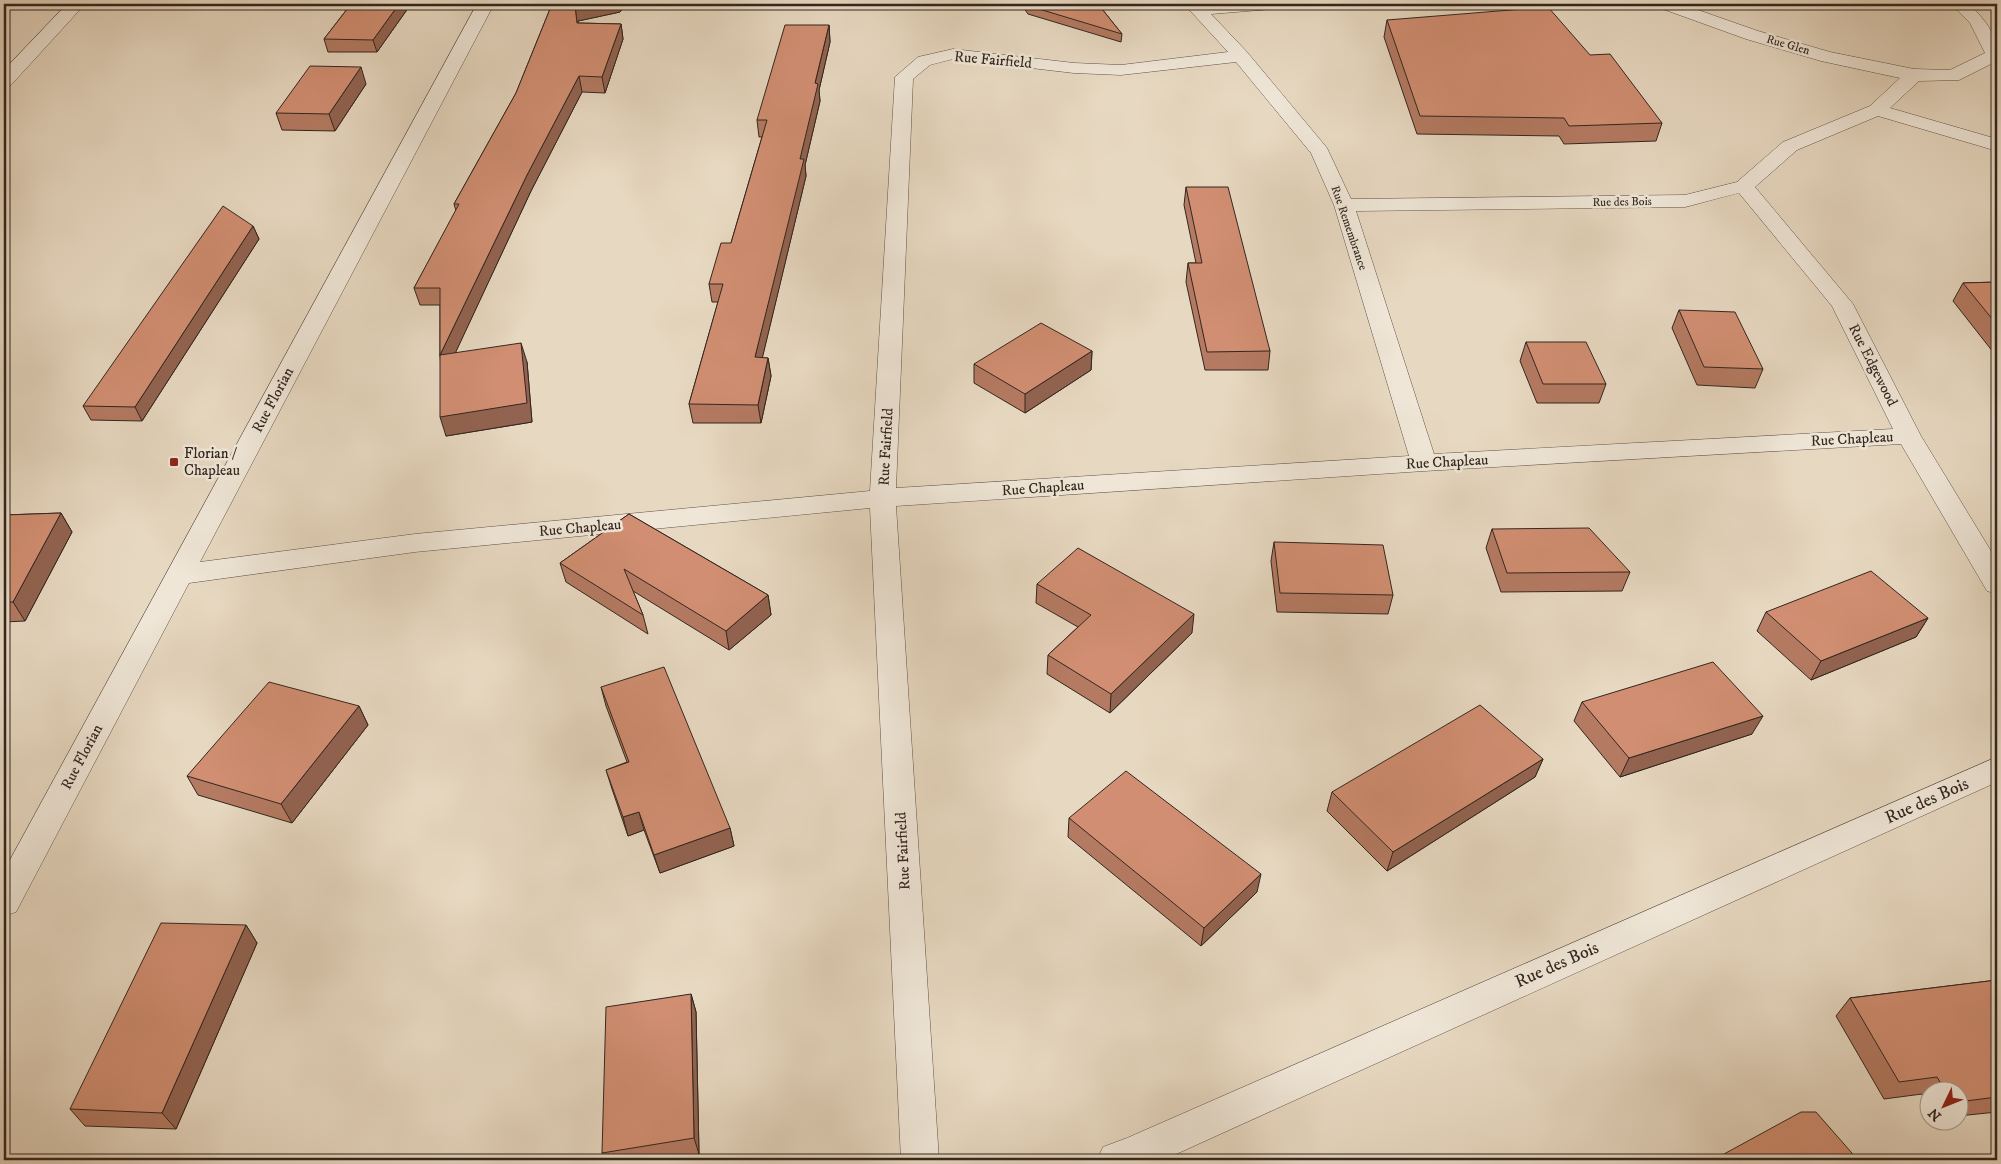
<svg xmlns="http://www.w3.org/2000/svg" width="2001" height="1164" font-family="'IM FELL DW Pica',serif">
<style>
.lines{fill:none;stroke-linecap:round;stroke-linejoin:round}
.minor-casing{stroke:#5f5248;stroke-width:1}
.minor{fill:#efe6d7;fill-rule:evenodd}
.wall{fill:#b47a62;stroke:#32261f}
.shaded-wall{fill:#926350;stroke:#32261f}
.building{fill:#d18e72;stroke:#32261f}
.poi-dot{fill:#8f2418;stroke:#efe6d7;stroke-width:2}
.labels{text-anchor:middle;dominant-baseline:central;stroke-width:5;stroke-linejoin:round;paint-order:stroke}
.far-street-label{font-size:12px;fill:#32261f;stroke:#efe6d7}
.street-label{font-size:15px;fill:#32261f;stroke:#efe6d7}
.poi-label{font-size:15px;fill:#32261f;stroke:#efe6d7;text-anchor:start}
.near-street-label{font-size:18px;fill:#32261f;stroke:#efe6d7}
</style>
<rect width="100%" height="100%" fill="#e7d8c1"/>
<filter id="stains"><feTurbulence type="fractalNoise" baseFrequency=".004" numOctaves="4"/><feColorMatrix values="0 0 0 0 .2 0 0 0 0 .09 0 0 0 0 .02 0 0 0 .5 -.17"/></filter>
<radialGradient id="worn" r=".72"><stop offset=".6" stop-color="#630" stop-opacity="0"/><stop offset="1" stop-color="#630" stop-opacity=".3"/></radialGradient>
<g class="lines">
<g class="minor-casing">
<g id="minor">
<polygon points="67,4 85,4 11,85 4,86 4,70"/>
<path d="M477,4H494L200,562L415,534L870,491L895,77L918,57L953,49L1074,63L1121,65L1228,52L1184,4H1280L1278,8L1272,9L1211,14L1247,52L1327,148L1351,199L1685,195L1737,182L1783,142L1870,106L1900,78L1821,61L1746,39L1660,8L1658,4H1681L1758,31L1830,52L1914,69L1950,70L1985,53L1970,23L1951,4H1969C1988,23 1997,34 1997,61L1959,80L1919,81L1890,108L1997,139V151L1878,116L1797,150L1755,187L1853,304L1921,436L1997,561V594L1987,591L1901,444L1424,471L896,506L939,1160H901L870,508L415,552L189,583L16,912L4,916V871ZM953,59L1074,73L1121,75L1236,62L1311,153L1334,205L1409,456L896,488L913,79L930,65ZM1739,193L1832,306L1893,429L1434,454L1356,211L1685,207Z"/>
<polygon points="1997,757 1997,782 1163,1160 1097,1160 1103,1147 1127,1138"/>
</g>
</g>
<use href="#minor" class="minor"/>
</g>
<g class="wall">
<polygon points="351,4 411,4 377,52 328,52 324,39"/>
<polygon points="552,4 625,4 620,12 578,21 578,23 621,24 623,39 605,93 582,92 531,191 455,353 527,362 532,422 446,436 440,355 440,305 420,305 414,288 456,211 454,204 516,93"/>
<polygon points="1021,4 1098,4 1122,34 1121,42 1028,14"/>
<polygon points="1387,20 1590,55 1662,123 1656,141 1564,144 1559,136 1417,134 1384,37"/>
<polygon points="829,25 830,42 819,90 820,101 805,165 806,176 762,358 768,358 771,376 761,423 693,423 689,404 718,302 712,302 709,284 731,243 762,137 759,137 757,120"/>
<polygon points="366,84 335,131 282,130 276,113"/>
<polygon points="1186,187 1270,351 1268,370 1205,370 1186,282 1188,263 1196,263 1184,205"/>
<polygon points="253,226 259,239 142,421 91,420 83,406"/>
<polygon points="1997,282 1997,357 1953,301 1963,283"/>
<polygon points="1679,310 1763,369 1755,388 1697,385 1672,328"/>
<polygon points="1526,342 1606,384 1599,403 1537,403 1520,361"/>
<polygon points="1092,351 1091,370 1025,413 974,383 974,364"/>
<polygon points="61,513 72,532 25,621 4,622 4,515"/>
<polygon points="629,514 768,595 771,615 729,650 633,591 643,615 648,634 566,582 560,563"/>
<polygon points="1492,529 1630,572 1622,591 1501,592 1486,548"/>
<polygon points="1274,542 1393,595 1388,614 1277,612 1271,561"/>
<polygon points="1037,584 1192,633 1110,713 1047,674 1048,655 1078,627 1036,603"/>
<polygon points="1766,612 1928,618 1916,637 1811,680 1757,631"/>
<polygon points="601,687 730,828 734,846 660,873 644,830 628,836 612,789 606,770 627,762 606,706"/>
<polygon points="1582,702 1752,734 1620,777 1574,721"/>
<polygon points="359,706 368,725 292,823 198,795 187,776"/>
<polygon points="1543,759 1535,777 1387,871 1327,811 1332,792"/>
<polygon points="1069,818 1257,892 1201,946 1068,837"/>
<polygon points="246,925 257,943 176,1129 85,1126 70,1109"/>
<polygon points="1997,980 1997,1112 1958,1116 1958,1092 1928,1092 1928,1105 1922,1094 1884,1099 1836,1016 1850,998"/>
<polygon points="691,994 696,1012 699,1154 662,1160 606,1160 602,1153"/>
</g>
<g class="shaded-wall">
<polygon points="399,4 411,4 377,52 373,40"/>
<polygon points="587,4 625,4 620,12 578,21 580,38 577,23 575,6"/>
<polygon points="621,24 623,39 605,93 602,77"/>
<polygon points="829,25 830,42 819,90 820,101 805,165 806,176 758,376 755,357 800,159 815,83"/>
<polygon points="361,67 366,84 335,131 329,114"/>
<polygon points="579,76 582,92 531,191 446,373 440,355 527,175"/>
<polygon points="253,226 259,239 142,421 135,407"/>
<polygon points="521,343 527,362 532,422 446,436 440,417"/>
<polygon points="1092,351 1091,370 1025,413 1025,394"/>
<polygon points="768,358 771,376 761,423 758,405"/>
<polygon points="61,513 72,532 25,621 13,602"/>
<polygon points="768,595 771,615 729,650 726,631"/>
<polygon points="1194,614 1192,633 1110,713 1111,694"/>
<polygon points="1928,618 1916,637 1811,680 1821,661"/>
<polygon points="359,706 368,725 292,823 281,804"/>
<polygon points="1763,716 1752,734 1620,777 1629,758"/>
<polygon points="1543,759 1535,777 1387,871 1393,852"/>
<polygon points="639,812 644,830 628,836 623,817"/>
<polygon points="730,828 734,846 660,873 654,855"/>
<polygon points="1261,874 1257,892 1201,946 1204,928"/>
<polygon points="246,925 257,943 176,1129 162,1113"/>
<polygon points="691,994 696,1012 699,1154 694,1138"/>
</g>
<g class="building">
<polygon points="351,4 399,4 373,40 324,39"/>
<polygon points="552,4 587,4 575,6 577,23 621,24 602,77 579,76 527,175 440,355 440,288 414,288 459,204 454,204 516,93"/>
<polygon points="1027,4 1098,4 1122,34 1029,6"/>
<polygon points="1548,7 1590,55 1610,54 1662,123 1569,126 1564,118 1420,116 1387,20"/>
<polygon points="785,25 829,25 815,83 818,84 800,159 804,159 755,357 768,358 758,405 689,404 723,284 709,284 721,243 731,243 767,120 757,120"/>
<polygon points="310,66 361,67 329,114 276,113"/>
<polygon points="1186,187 1228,187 1270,351 1207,352 1188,263 1202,263"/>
<polygon points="223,206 253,226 135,407 83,406"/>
<polygon points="1997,282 1997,325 1963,283"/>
<polygon points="1679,310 1735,312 1763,369 1704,367"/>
<polygon points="1041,323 1092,351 1025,394 974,364"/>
<polygon points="1526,342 1586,342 1606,384 1543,384"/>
<polygon points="521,343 527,403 440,417 440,355"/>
<polygon points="61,513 13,602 4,602 4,515"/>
<polygon points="629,514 768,595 726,631 624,569 643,615 560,563"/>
<polygon points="1589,528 1630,572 1507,573 1492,529"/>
<polygon points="1274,542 1383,545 1393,595 1280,593"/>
<polygon points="1078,548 1194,614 1111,694 1048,655 1091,615 1037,584"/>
<polygon points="1871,571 1928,618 1821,661 1766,612"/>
<polygon points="1713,662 1763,716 1629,758 1582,702"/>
<polygon points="664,667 730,828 654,855 639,812 623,817 606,770 629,762 601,687"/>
<polygon points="269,682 359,706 281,804 187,776"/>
<polygon points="1480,705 1543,759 1393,852 1332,792"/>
<polygon points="1126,771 1261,874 1204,928 1069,818"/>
<polygon points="161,923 246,925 162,1113 70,1109"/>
<polygon points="1997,980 1997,1097 1958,1102 1958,1092 1946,1092 1937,1077 1899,1082 1850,998"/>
<polygon points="691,994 694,1138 602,1153 606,1007"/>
<polygon points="1801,1112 1816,1112 1858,1160 1713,1160"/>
</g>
<rect class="poi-dot" x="169" y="457" width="10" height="10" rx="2.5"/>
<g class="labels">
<g class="far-street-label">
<text transform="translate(1788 45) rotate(16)">Rue Glen</text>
<text transform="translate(1622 202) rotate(-1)">Rue des Bois</text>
<text transform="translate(1349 228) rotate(71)">Rue Remembrance</text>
</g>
<g class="street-label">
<text transform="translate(993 60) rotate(5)">Rue Fairfield</text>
<text transform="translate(1873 365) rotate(63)">Rue Edgewood</text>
<text transform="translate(273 400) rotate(-62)">Rue Florian</text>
<text transform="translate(1852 439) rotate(-3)">Rue Chapleau</text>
<text transform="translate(886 447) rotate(-87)">Rue Fairfield</text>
<text transform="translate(1447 462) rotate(-3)">Rue Chapleau</text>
<text transform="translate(1043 488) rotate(-4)">Rue Chapleau</text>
<text transform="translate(580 528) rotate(-5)">Rue Chapleau</text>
<text transform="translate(82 757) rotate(-62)">Rue Florian</text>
<text transform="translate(903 851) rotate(-93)">Rue Fairfield</text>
</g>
<g class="poi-label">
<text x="184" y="453">Florian /<tspan x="184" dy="17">Chapleau</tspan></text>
</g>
<g class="near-street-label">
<text transform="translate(1927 801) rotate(-24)">Rue des Bois</text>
<text transform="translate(1557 965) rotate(-24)">Rue des Bois</text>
</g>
</g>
<rect width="2001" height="1164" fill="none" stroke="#e7d8c1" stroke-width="20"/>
<rect x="5" y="5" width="1991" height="1154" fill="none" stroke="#32261f" stroke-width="2.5"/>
<rect x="10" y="10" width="1981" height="1144" fill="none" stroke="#32261f"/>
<g transform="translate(1944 1106) rotate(227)"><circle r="24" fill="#efe6d7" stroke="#a3998d"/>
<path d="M0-4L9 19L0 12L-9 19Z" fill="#8f2418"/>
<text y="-8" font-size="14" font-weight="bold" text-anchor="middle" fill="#32261f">N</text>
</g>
<rect width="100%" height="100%" filter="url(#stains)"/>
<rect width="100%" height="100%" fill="url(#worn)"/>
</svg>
